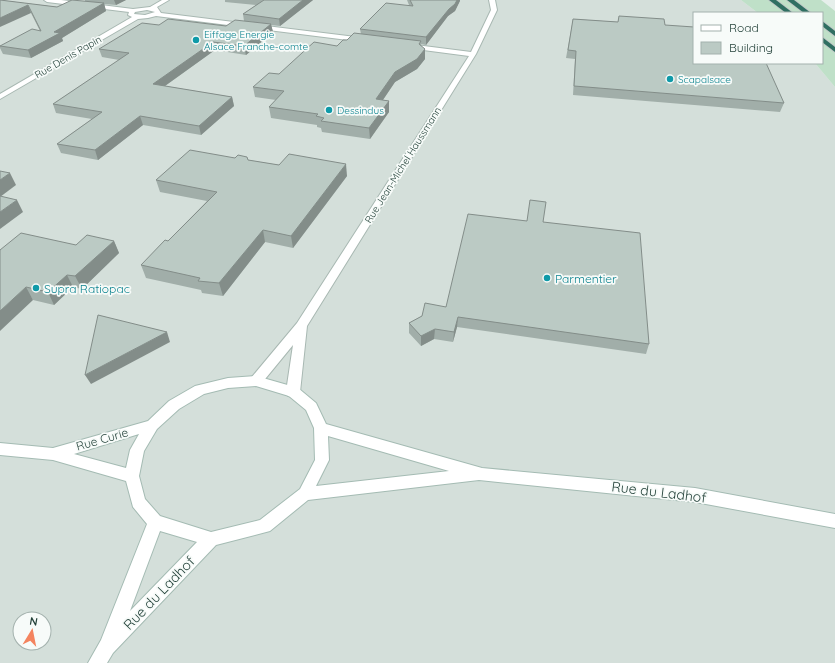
<svg xmlns="http://www.w3.org/2000/svg" width="835" height="663" font-family="Quicksand,sans-serif">
<style>
.built{fill:#d4dfda;fill-rule:evenodd}
.green{fill:#bfe0c8}
.lines{fill:none;stroke-linecap:round;stroke-linejoin:round}
.minor-casing{stroke:#a8b8b2;stroke-width:2}
.secondary-casing{stroke:#a4bbb3;stroke-width:2}
.motorway-casing{stroke:#c2cac8;stroke-width:2}
.minor{fill:#fff;fill-rule:evenodd}
.secondary{fill:#fff;fill-rule:evenodd}
.motorway{fill:#2f6f62;fill-rule:evenodd}
.wall{fill:#a1aea9}
.shaded-wall{fill:#838d89}
.building{fill:#bbcac4;stroke:#838d89}
.culture-dot{fill:#0f9aa8;stroke:#f7fbf9;stroke-width:1.5}
.labels{text-anchor:middle;dominant-baseline:central;stroke-width:3.5;stroke-linejoin:round;paint-order:stroke}
.far-culture-label{font-size:10px;fill:#0d838f;stroke:#f7fbf9;text-anchor:start}
.far-street-label{font-size:10px;fill:#24423a;stroke:#f7fbf9}
.culture-label{font-size:12px;fill:#0d838f;stroke:#f7fbf9;text-anchor:start}
.street-label{font-size:12px;fill:#24423a;stroke:#f7fbf9}
.near-street-label{font-size:14px;fill:#24423a;stroke:#f7fbf9}
</style>
<rect width="100%" height="100%" fill="#e6efeb"/>
<path class="built" d="M0,0H741L758,13H694V63H815L835,87V663H0ZM20,619H44V643H20Z"/>
<polygon class="green" points="741,0 821,0 835,11 835,87 815,63 822,63 822,13 758,13"/>
<g class="lines">
<g class="minor-casing">
<g id="minor">
<path d="M44,0H61L133,9L150,7L162,0H169L157,7L161,13L364,38L367,40L364,42L156,16L148,18L138,19L0,99V94L132,17L128,15L129,12L47,2ZM147,10L155,12L145,15L134,14L135,12Z"/>
<polygon points="489,0 495,0 497,10 476,54 307,326 300,392 298,396 293,397 288,396 286,392 293,345 261,384 256,386 251,384 250,381 251,378 297,323 469,56 408,48 405,46 408,44 471,52 491,10"/>
</g>
</g>
<g class="secondary-casing">
<path id="secondary" d="M256,376L298,388L316,403L326,424L482,468L695,488L835,514V528L695,502L479,480L308,500L270,531L216,545L113,653L107,663H88L101,640L147,524L133,507L126,481L53,460L0,455V443L53,448L148,421L169,401L195,386L228,378ZM256,386L289,396L306,410L314,428L315,460L300,489L260,520L211,532L160,516L145,499L139,476L144,451L157,429L179,409L204,394L228,388ZM139,434L130,450L126,468L74,454ZM328,436L449,471L316,486L329,460ZM160,531L197,542L130,611Z"/>
</g>
<g class="motorway-casing">
<g id="motorway">
<polygon points="769,0 776,0 793,13 786,13"/>
<polygon points="787,0 794,0 811,13 804,13"/>
<polygon points="822,21 835,31 835,36 822,26"/>
<polygon points="822,37 835,47 835,52 822,42"/>
</g>
</g>
<use href="#minor" class="minor"/>
<use href="#secondary" class="secondary"/>
<use href="#motorway" class="motorway"/>
</g>
<g class="wall">
<polygon points="0,0 57,7 85,1 85,0 126,0 116,5 104,4 106,11 62,38 63,41 31,58 3,54 0,48 0,46 40,31 31,13"/>
<polygon points="225,0 313,0 280,26 271,25 273,32 246,55 215,50 165,86 232,97 234,106 201,135 143,125 98,160 61,153 57,144 92,119 56,113 53,104 119,60 102,57 99,49 159,25 226,26 244,21 243,14 256,5 225,2"/>
<polygon points="407,0 460,0 455,11 448,16 426,45 421,44 425,59 417,69 395,82 383,100 389,101 389,112 370,139 322,132 321,128 317,127 317,125 271,118 269,107 276,100 255,97 253,87 361,34 360,29 409,5"/>
<polygon points="619,16 665,25 784,103 780,112 573,95 575,59 566,58 573,19 618,22"/>
<polygon points="248,160 347,176 293,248 265,242 223,296 202,293 201,290 146,278 141,265 168,241 207,201 160,192 156,180"/>
<polygon points="543,222 649,344 646,354 457,327 453,342 434,339 421,346 409,333 409,323 422,316 446,307"/>
<polygon points="114,241 119,253 82,289 73,287 54,305 33,300 0,250 76,245"/>
</g>
<g class="shaded-wall">
<polygon points="114,0 126,0 116,5"/>
<polygon points="303,0 313,0 280,26 279,19"/>
<polygon points="457,0 460,0 460,1 455,11 448,16 426,45 426,37 449,9"/>
<polygon points="104,3 106,11 62,38 63,41 31,58 28,50 54,32"/>
<polygon points="28,5 31,13 0,27 0,18"/>
<polygon points="271,24 273,32 246,55 244,46"/>
<polygon points="213,42 215,50 155,93 153,84"/>
<polygon points="425,49 425,59 417,69 395,82 376,110 376,99 395,72"/>
<polygon points="232,97 234,106 201,135 199,126"/>
<polygon points="389,101 389,112 370,139 369,128"/>
<polygon points="140,116 143,125 98,160 95,150"/>
<polygon points="346,164 347,176 293,248 291,236"/>
<polygon points="10,173 16,185 0,197 0,180"/>
<polygon points="17,200 23,212 0,229 0,212"/>
<polygon points="263,230 265,242 223,296 219,283"/>
<polygon points="114,241 119,253 82,289 75,276"/>
<polygon points="67,275 73,287 54,305 48,292"/>
<polygon points="26,287 33,300 0,331 0,311"/>
<polygon points="458,317 457,327 453,342 454,332"/>
<polygon points="435,329 434,339 421,346 421,336"/>
<polygon points="167,332 170,342 91,384 85,375"/>
</g>
<g class="building">
<polygon points="0,0 57,7 72,0 104,3 54,32 60,33 28,50 0,46 32,29 41,31 28,5 0,18"/>
<polygon points="264,0 303,0 279,19 243,14"/>
<polygon points="410,0 457,0 455,4 449,9 426,37 360,29 386,3 413,6"/>
<polygon points="619,16 664,19 665,25 694,27 694,63 766,63 784,103 574,86 576,51 568,50 573,19 618,22"/>
<polygon points="168,19 226,26 235,20 271,24 244,46 213,42 153,84 232,97 199,126 140,116 95,150 57,144 102,112 53,104 129,53 99,49 142,23 159,25"/>
<polygon points="354,33 421,41 419,44 425,49 417,59 395,72 376,99 389,101 369,128 321,121 324,118 316,116 318,114 269,107 284,91 253,87 269,73 279,74 314,42 337,46 343,40 347,40"/>
<polygon points="190,150 235,158 238,155 247,157 248,160 279,165 289,154 346,164 291,236 263,230 219,283 198,281 200,278 141,265 165,240 168,241 217,192 156,180"/>
<polygon points="0,171 10,173 0,180"/>
<polygon points="0,196 17,200 0,212"/>
<polygon points="530,200 546,202 543,222 640,233 649,344 458,317 454,332 435,329 421,336 409,323 422,316 425,303 446,307 468,214 527,221"/>
<polygon points="21,233 76,245 87,235 114,241 75,276 67,275 48,292 26,287 0,311 0,250"/>
<polygon points="98,315 167,332 85,375"/>
</g>
<g class="culture-dot">
<circle cx="196" cy="40" r="4"/>
<circle cx="670" cy="79" r="4"/>
<circle cx="329" cy="110" r="4"/>
<circle cx="547" cy="278" r="4"/>
<circle cx="36" cy="288" r="4"/>
</g>
<g class="labels">
<g class="far-culture-label">
<text x="204" y="34">Eiffage Energie<tspan x="204" dy="12">Alsace Franche-comte</tspan></text>
<text x="678" y="79">Scapalsace</text>
<text x="337" y="110">Dessindus</text>
</g>
<g class="far-street-label">
<text transform="translate(68 57) rotate(-30)">Rue Denis Papin</text>
<text transform="translate(403 165) rotate(-58)">Rue Jean-Michel Haussmann</text>
</g>
<g class="culture-label">
<text x="555" y="278">Parmentier</text>
<text x="44" y="288">Supra Ratiopac</text>
</g>
<g class="street-label">
<text transform="translate(102 439) rotate(-16)">Rue Curie</text>
</g>
<g class="near-street-label">
<text transform="translate(659 492) rotate(7)">Rue du Ladhof</text>
<text transform="translate(159 593) rotate(-46)">Rue du Ladhof</text>
</g>
</g>
<rect x="693" y="12" width="130" height="52" fill="#f7fbf9" stroke="#a3b1ad"/>
<rect x="701" y="25" width="20" height="6" fill="#ffffff" stroke="#a3b1ad"/>
<text x="729" y="32" font-size="12" fill="#24423a">Road</text>
<rect x="701" y="42" width="20" height="12" fill="#bbcac4" stroke="#a3b1ad"/>
<text x="729" y="52" font-size="12" fill="#24423a">Building</text>
<g transform="translate(32 631) rotate(10)"><circle r="19" fill="#f7fbf9" stroke="#a3b1ad"/>
<path d="M0-3L7 15L0 10L-7 15Z" fill="#f4845f"/>
<text y="-6" font-size="11" font-weight="bold" text-anchor="middle" fill="#24423a">N</text>
</g>
</svg>
